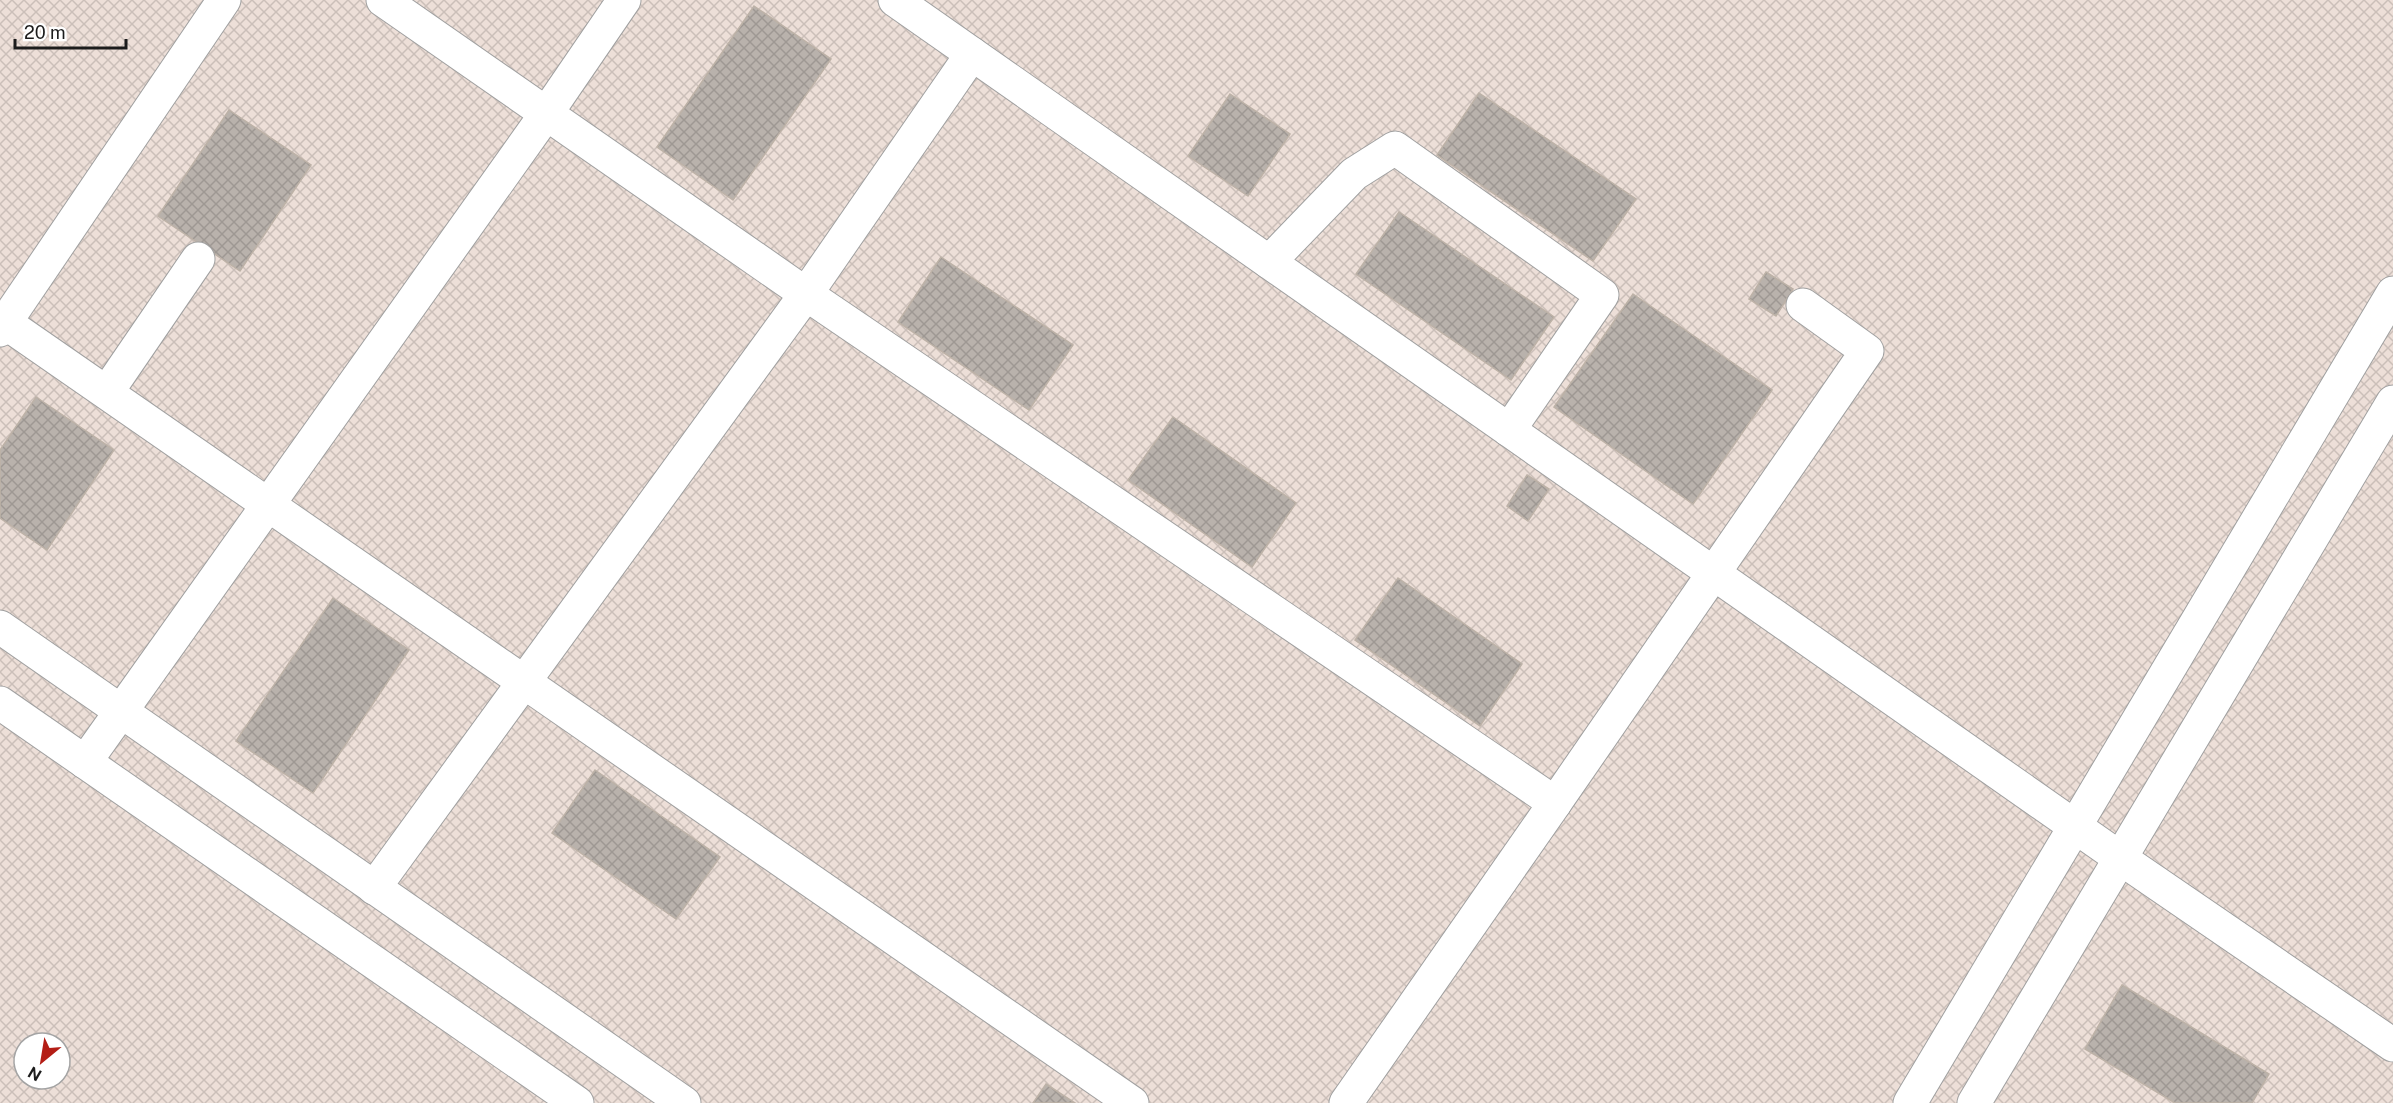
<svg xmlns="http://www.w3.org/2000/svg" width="2393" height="1103" font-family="'Public Sans',sans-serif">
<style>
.military{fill:url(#military-cross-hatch);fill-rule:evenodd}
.building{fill:url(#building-cross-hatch);stroke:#bdb2a7;stroke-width:1.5}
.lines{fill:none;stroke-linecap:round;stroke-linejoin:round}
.minor-casing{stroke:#a0a0a0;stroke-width:35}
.minor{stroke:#fff;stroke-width:33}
</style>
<defs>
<pattern id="military-cross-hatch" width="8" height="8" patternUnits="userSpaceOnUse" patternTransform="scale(1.5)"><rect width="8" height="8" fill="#eddfd8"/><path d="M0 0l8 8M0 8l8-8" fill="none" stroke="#cbbfb9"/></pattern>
<pattern id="building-cross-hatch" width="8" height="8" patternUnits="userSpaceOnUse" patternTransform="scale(1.5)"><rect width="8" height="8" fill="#b9b2ac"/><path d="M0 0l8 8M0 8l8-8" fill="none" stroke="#9e9893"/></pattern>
</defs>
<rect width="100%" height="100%" fill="#edeae3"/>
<path class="military" d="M0,0H2393V1103H0ZM24,1043H60V1079H24Z"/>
<g class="building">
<polygon points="754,6 831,59 733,200 657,147"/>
<polygon points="1479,93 1636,199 1593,261 1437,155"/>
<polygon points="1230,94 1290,134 1248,196 1188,156"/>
<polygon points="229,110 311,165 240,271 158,216"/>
<polygon points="1399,212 1554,317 1511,380 1356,274"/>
<polygon points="941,257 1073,345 1029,410 898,322"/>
<polygon points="1766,272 1793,289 1776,316 1749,299"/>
<polygon points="1633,294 1772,390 1693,504 1554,407"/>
<polygon points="36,397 114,450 47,550 0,518 0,450"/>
<polygon points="1173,417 1296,503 1252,567 1128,480"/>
<polygon points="1527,475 1549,489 1528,521 1507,506"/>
<polygon points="1398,578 1522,664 1480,726 1355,640"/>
<polygon points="333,598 409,650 313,793 236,741"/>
<polygon points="595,770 720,857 676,919 552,833"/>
<polygon points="2122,985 2269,1074 2252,1103 2175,1103 2085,1049"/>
<polygon points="1046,1084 1075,1103 1033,1103"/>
</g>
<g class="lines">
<g class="minor-casing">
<g id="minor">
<polyline points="383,0 806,294 1555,803 1346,1103"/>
<polyline points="895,0 2120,858 2393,1045"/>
<polyline points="1269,262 1354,174 1395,148 1602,295 1509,430"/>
<polyline points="0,319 1132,1103"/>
<polyline points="0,330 224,0"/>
<polyline points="107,392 198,259"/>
<polyline points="0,627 684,1103"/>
<polyline points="0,703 577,1103"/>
<polyline points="85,762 546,114 624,0"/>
<polyline points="1555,803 1867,351 1803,305"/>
<polyline points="374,888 806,294 972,54"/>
<polyline points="1910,1103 2393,293"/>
<polyline points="1974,1103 2393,402"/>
</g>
</g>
<use href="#minor" class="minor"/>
</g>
<g transform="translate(42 1061) rotate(210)"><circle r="28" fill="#ffffff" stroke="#a4a4a4" stroke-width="1.5"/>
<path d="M0-4.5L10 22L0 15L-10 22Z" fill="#b41d15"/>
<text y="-9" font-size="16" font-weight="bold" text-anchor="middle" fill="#1c1c1c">N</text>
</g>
<path d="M15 39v9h111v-9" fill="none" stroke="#1c1c1c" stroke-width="3"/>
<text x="24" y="39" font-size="18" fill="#1c1c1c" stroke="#ffffff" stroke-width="4.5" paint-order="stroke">20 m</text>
</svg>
